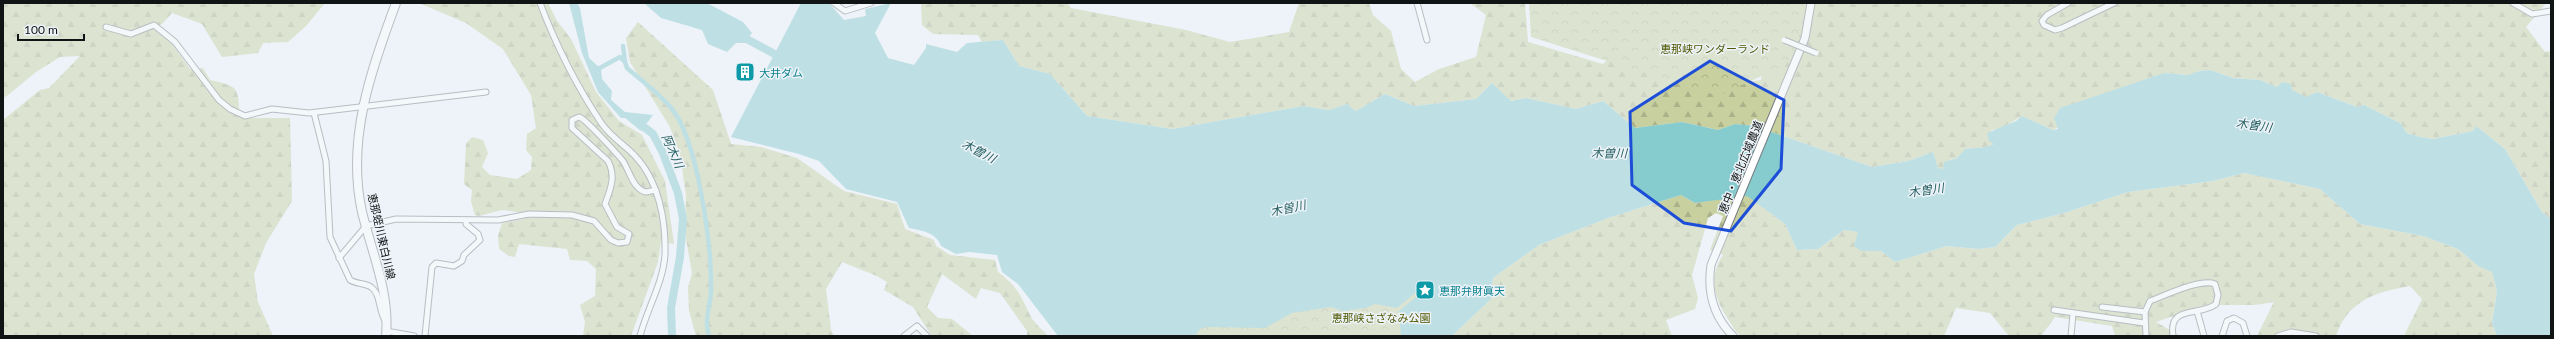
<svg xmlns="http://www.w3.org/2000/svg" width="2554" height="339" font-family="Lato,'Noto Sans JP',sans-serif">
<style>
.forest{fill:url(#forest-firs)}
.park{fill:url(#park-crowns)}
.water{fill:#86cbcd}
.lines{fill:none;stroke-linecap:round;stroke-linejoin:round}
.canal{stroke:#86cbcd;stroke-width:4.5}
.river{stroke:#86cbcd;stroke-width:8}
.street-casing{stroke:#777d81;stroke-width:7}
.secondary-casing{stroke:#777d81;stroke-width:9}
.primary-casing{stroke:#777d81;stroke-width:10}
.street{stroke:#fff;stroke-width:5}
.secondary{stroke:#fff;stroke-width:7}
.primary{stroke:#fff;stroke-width:8}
.street-bridge-casing{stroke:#777d81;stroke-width:7;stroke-linecap:butt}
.street-bridge{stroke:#fff;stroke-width:5}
.marked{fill:none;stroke:#1d4ed8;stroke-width:3;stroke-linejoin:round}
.labels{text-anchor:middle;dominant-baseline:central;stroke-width:3;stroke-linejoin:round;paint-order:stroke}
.park-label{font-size:11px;fill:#515902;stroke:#edf3f8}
.culture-label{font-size:11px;fill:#0d838f;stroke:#edf3f8;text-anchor:start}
.street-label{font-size:11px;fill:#111415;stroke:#edf3f8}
.water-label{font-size:12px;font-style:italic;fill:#266062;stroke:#edf3f8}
</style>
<defs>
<pattern id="forest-firs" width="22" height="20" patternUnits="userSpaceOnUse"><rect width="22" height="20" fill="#c8d0a0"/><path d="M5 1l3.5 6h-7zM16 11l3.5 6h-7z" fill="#abb289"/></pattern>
<pattern id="park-crowns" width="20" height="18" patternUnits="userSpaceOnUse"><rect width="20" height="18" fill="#c8d0a0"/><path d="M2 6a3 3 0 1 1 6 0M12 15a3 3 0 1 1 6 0" fill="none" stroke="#abb289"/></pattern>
</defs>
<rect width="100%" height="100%" fill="#edf3f8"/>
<g class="forest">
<path d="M3,3H325L306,26L288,42L263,43L258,53L222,57L202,24L172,13L162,24L153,28L173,45L190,69L203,68L210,80C241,87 237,87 240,118H290L292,201L266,243L254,274L258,302L273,336H3V120L40,90L49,88L80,56L60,57L36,72L3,99Z"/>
<polygon points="419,3 548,3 557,21 571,39 596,92 619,121 642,135 665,181 674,244 661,242 658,262 631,336 583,336 585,322 580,305 595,296 596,269 587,261 570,260 567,249 519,244 515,257 509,256 499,249 498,236 502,223 524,219 524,213 502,210 479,216 475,215 471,201 472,190 464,184 466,144 472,137 483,140 488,153 482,167 490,175 517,179 531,170 532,157 526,150 527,134 536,128 531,95 503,49 466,23"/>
<polygon points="921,3 1067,3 1071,8 1186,30 1230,42 1289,32 1299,3 1369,3 1373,15 1391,31 1401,69 1415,82 1439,69 1476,57 1486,15 1470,3 1525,3 1528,42 1603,64 1646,27 1727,85 1761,80 1767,18 1764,3 2546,3 2526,27 2545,52 2551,51 2551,219 2542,212 2505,149 2476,126 2473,131 2433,139 2420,137 2407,133 2400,123 2364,105 2357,107 2317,92 2306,98 2292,90 2277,87 2260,80 2233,78 2210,70 2200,71 2188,75 2164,73 2053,130 2022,116 2000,129 1991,130 1994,144 1986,147 1965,149 1957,158 1949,160 1943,169 1938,169 1933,152 1908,161 1872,167 1754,126 1735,124 1718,130 1682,122 1635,128 1603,101 1576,109 1526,98 1510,101 1492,83 1476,99 1414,106 1385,94 1356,111 1347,104 1329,110 1304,106 1172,129 1087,116 1050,74 1019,66 1003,40 982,42 978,35 933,34 922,25"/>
<path d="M638,22L713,90L731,144L761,147L797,158L844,191L897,204L905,229L934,240L936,246L950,255L995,260L998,272C1019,288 1020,295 1031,317C1035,324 1043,330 1048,336H1027V331L1000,293L981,288L976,299L942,274L927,307L938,318L952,319L973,336L931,335L913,307L884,290L887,282L877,276L842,262L826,289L831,330L834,336H696L689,311L688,288L692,273L685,233L686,196L680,154L670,127L630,62L626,38Z"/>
<path d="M2244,173L2320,189L2360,224L2423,236L2458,249L2478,266L2492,271L2497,291L2492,323L2497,336H2404L2422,299L2410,286C2376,292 2348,300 2336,336H2257L2274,302L2255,305H2206L2156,322L2180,336H2115L2112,326L2055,317L2041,336H2009L1990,313L1956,308L1944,336H1741C1735,332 1732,325 1728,319C1714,298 1708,277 1723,255L1710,250L1723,216L1716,213L1708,218L1692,275L1698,298L1695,309L1666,320L1672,336H1452L1491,299L1493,278L1539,245L1608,218L1681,195L1695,203L1747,195L1785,224L1797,250L1818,249L1844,230L1858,232L1861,251H1881L1895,262L1947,246L1978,249L1995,247L2017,225L2064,213L2128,192L2213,181Z"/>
</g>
<g class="park">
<path d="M1529,3H1807C1805,31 1791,54 1779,79L1766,74L1718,96L1531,37Z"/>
<polygon points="1432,275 1439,297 1411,336 1192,336 1192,324"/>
</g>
<g class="water">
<polygon points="569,3 577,3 580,8 589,58 601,69 602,79 612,91 611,100 625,112 653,115 641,131 625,118 621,118 598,92 582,53"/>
<polygon points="644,3 707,3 743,22 752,33 745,43 736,43 727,52 708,44 702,30 661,18"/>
<path d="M801,3H829L844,20L866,16L865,9L891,3L875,33L888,58L914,65L926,48V44L957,52L967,43L1003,40L1019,66L1050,74L1087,116L1172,129L1304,106L1329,110L1347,104L1356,111L1385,94L1414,106L1476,99L1492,83L1511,101L1526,98L1576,109L1603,101L1635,128L1682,122L1718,130L1735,124L1754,126L1872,167L1908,161L1933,152L1938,168L1943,169L1944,162L1957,158L1965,149L1986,147L1994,144L1989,141L1987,133L2016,121L2022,116L2053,130L2058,129L2054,118L2060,108L2164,73L2188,75L2200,71L2210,70L2233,78L2260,80L2277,87L2282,82L2291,84L2292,90L2306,97L2317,92L2357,107L2364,105L2400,123L2407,133L2420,137L2433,139L2473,131L2476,126L2505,149L2542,212L2551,219V336H2497L2492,323L2497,291L2492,272L2478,266L2458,249L2423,236L2360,224L2320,189L2244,173L2213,181L2128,192L2064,213L2017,225L1995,247L1978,249L1947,246L1895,262L1881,251H1861L1854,246L1858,232L1844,230L1818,249L1797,250L1785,224L1747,196L1695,203L1681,195L1608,218L1539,245L1493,278L1491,299L1452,336H1401L1399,311L1416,297L1431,295L1429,286L1425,285L1397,308L1375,304L1366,308L1342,311L1332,307L1292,313L1265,328L1205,327L1200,329L1195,336H1058L1018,284L1002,272L997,255L969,252L956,254L941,246C936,232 922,231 909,228L897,202L846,189L819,161L799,154L731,137Z"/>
</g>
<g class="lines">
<g class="canal">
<polyline points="623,46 625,62"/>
<path d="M596,70L620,57L625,62L627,68C642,81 660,94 672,109C698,142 711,243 711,285C712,303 703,319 709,336"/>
</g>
<g class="river">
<polyline points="739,35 784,59"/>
<polyline points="636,121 653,134 663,153 678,193 683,219 680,257 671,308 672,336"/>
</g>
<g class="street-casing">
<g id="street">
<path d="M540,3C556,45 577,87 602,124C611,137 625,145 635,156C659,181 666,221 665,255C663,283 647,309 640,336"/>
<polyline points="834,3 845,11 871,3"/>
<polyline points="1417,3 1427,40"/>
<polyline points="2068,3 2047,15 2042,21 2044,25 2055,30 2062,28 2114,3"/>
<polyline points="2513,3 2532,14 2551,11"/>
<polyline points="106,27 131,34 154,25 175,42 219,100 230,109 245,116 272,109 309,113 486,92"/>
<path d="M314,113L326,161L330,237L350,280C356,284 365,283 371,287C382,295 378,314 387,323"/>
<path d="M339,258L366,226L396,219L498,220L529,214L572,215L594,221L611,240L618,243L627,242L629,234L617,227L605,204C611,188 616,176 608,161L572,128V120L579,117C585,118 618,155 623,161C630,172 633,189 646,192L656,190"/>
<polyline points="2102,307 2145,312"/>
<polyline points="2054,310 2144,323"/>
<polyline points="2197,311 2204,336"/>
<polyline points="386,331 414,336"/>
<polyline points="425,336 432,267 436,263 454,266 462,261 464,255 480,240 478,234 466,224 466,220"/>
<polyline points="904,336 917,326 927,336"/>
<polyline points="2071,336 2073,314"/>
<path d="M2146,336L2145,312L2150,301C2164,296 2201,278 2215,284L2218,295L2216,304C2200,317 2168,304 2173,336"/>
<polyline points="2222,336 2227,321 2234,318 2243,323 2247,336"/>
<polyline points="2278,336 2291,332 2316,336"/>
</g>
</g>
<g class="secondary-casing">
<path id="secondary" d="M1733,336C1713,316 1707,292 1711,265L1805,38L1811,3"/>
</g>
<g class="primary-casing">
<path id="primary" d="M386,336C390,293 372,253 362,212C346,140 371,70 396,3"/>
</g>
<use href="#street" class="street"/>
<use href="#secondary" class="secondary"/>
<use href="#primary" class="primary"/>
<g class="street-bridge-casing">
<polyline id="street-bridge" points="1784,40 1816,53"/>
</g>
<use href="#street-bridge" class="street-bridge"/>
</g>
<path d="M0 0H2554V339H0ZM1710,61L1784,100L1781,169L1731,231L1684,223L1632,185L1630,112Z" fill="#edf3f8" fill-opacity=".55" fill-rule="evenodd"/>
<path class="marked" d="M1710,61L1784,100L1781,169L1731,231L1684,223L1632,185L1630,112Z"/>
<defs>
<g id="building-square" transform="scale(1)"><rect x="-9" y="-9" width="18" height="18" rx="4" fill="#0f9aa8" stroke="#edf3f8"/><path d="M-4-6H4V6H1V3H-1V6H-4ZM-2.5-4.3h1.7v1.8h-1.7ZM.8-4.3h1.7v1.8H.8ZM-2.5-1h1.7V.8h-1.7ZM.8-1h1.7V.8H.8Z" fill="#fff"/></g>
<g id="sight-square" transform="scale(1)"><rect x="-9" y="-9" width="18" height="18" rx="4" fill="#0f9aa8" stroke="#edf3f8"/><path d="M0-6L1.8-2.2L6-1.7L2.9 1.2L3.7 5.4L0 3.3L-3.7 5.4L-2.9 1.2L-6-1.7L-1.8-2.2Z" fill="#fff"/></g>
</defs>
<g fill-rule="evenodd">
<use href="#building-square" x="745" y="72"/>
<use href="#sight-square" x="1425" y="290"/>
</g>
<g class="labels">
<g class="park-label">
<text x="1715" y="48">恵那峡ワンダーランド</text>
<text x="1381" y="317">恵那峡さざなみ公園</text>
</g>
<g class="culture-label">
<text x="759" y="72">大井ダム</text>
<text x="1439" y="290">恵那弁財眞天</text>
</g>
<g class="street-label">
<text transform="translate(1740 167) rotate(-68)">恵中・恵北広域農道</text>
<text transform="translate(382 236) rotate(77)">恵那蛭川東白川線</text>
</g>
<g class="water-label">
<text transform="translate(2254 125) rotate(8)">木曽川</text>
<text transform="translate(673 151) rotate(66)">阿木川</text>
<text transform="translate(979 151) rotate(28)">木曽川</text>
<text transform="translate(1609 153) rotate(1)">木曽川</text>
<text transform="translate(1926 190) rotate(-8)">木曽川</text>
<text transform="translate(1288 208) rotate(-12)">木曽川</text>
</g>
</g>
<rect width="2554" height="339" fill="none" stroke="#111415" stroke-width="8"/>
<path d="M18 34v6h66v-6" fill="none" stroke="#111415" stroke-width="2"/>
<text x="24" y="34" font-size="12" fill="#111415" stroke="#edf3f8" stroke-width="3" paint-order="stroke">100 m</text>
</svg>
